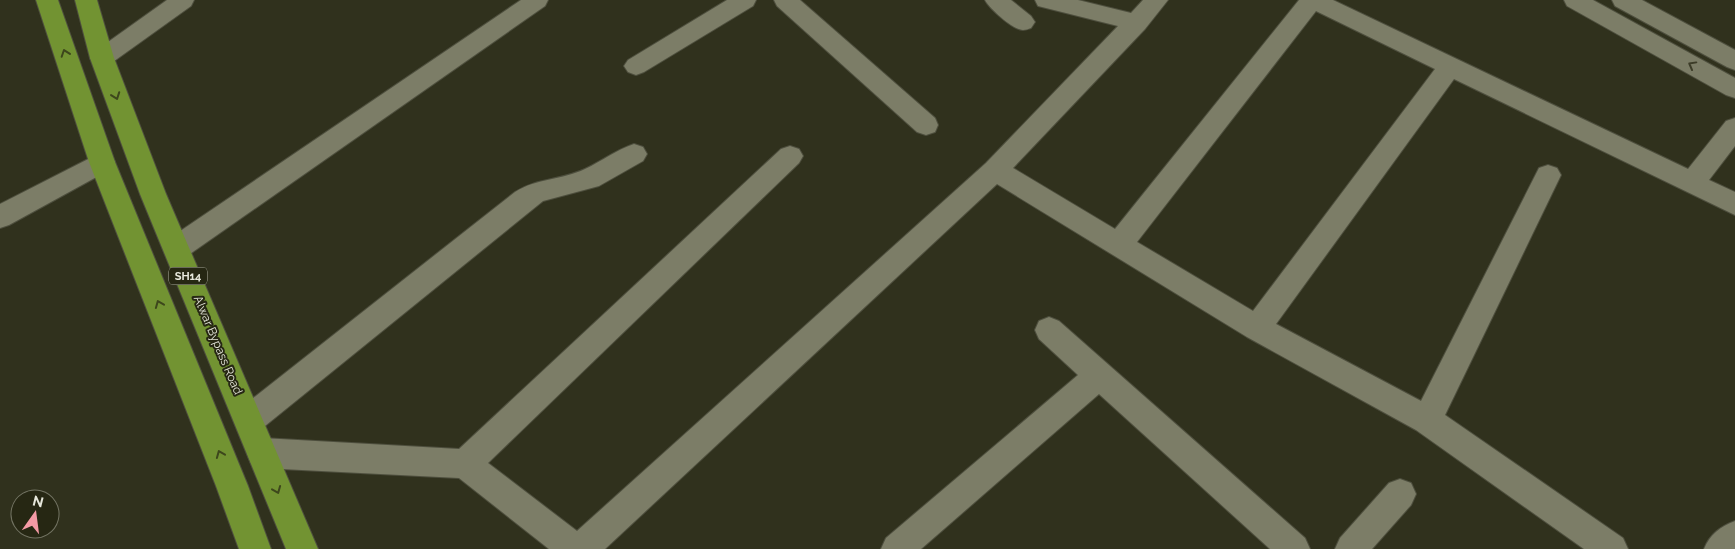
<svg xmlns="http://www.w3.org/2000/svg" width="1735" height="549" font-family="Raleway,sans-serif">
<style>
.lines{fill:none;stroke-linecap:round;stroke-linejoin:round}
.minor-casing{stroke:#4e4f3e;stroke-width:2}
.major-casing{stroke:#4e4f3e;stroke-width:2}
.minor{fill:#7c7d67;fill-rule:evenodd}
.major{fill:#729332;fill-rule:evenodd}
.oneway{stroke:#3d471c}
.oneway2{stroke:#3c3c28}
.labels{text-anchor:middle;dominant-baseline:central;stroke-width:4;stroke-linejoin:round;paint-order:stroke}
.shield{fill:#262713;stroke:#adaea0;stroke-width:1}
.shield-label{font-size:11px;font-weight:bold;fill:#e7e8dc}
.street-label{font-size:12px;fill:#e7e8dc;stroke:#262713}
</style>
<rect width="100%" height="100%" fill="#30311d"/>
<g class="lines">
<g class="minor-casing">
<g id="minor">
<polygon points="167,0 194,0 191,6 110,64 102,67 94,64 90,58 94,52"/>
<polygon points="521,0 548,0 545,6 187,256 177,259 167,256 163,248 167,240"/>
<polygon points="727,0 756,0 753,6 644,72 636,75 628,72 624,66 628,60"/>
<polygon points="774,0 800,0 935,118 938,125 935,132 926,135 917,132 777,6"/>
<path d="M985,0H1011L1031,16L1035,22L1031,28C1028,29 1026,30 1023,30C1013,30 989,8 985,0Z"/>
<path d="M1035,0H1078L1131,13L1143,0H1168L1145,29L1013,168L1115,229L1299,0H1333L1688,169L1726,121L1735,118V146L1709,180L1735,192V215L1454,79L1276,324L1421,401L1539,168L1548,165L1557,168L1561,175L1445,415L1623,538L1628,549H1584L1416,430L1247,337L997,184L605,549H549L459,478L262,468L251,463L247,453L251,443L262,438L459,449L781,149L790,146L799,149L803,156L799,163L488,463L577,531L986,163L1118,26L1038,6ZM1316,11L1435,69L1253,311L1137,242Z"/>
<polygon points="1564,0 1593,0 1735,78 1735,98 1726,95 1567,6"/>
<polygon points="1612,0 1642,0 1735,50 1735,70 1727,67 1615,6"/>
<path d="M634,144L643,147L647,154L643,161L599,186L543,201L260,430L249,434L238,430L234,420L238,410L515,192C537,178 562,180 585,169C602,161 616,150 634,144Z"/>
<polygon points="102,152 111,155 115,162 111,169 9,225 0,228 0,204"/>
<polygon points="1049,317 1059,321 1305,538 1310,549 1270,549 1099,394 921,549 881,549 886,538 1078,375 1039,339 1035,330 1039,321"/>
<polygon points="1400,479 1411,483 1416,494 1411,505 1372,549 1335,549 1340,538 1389,483"/>
<path d="M1735,521V549H1704C1710,534 1720,527 1735,521Z"/>
</g>
</g>
<g class="major-casing">
<g id="major">
<polygon points="36,0 58,0 115,162 248,486 271,549 239,549 216,486 89,162"/>
<polygon points="75,0 97,0 114,58 166,194 318,549 286,549 140,194 90,58"/>
</g>
</g>
<use href="#minor" class="minor"/>
<use href="#major" class="major"/>
</g>
<defs><path id="oneway-chevron" d="M-2-3.5L2.5 0L-2 3.5" fill="none" stroke-width="1.6" stroke-linecap="round" stroke-linejoin="round" transform="scale(1.25)"/></defs>
<g class="oneway">
<use href="#oneway-chevron" transform="translate(65 53) rotate(-109)"/>
<use href="#oneway-chevron" transform="translate(116 96) rotate(70)"/>
<use href="#oneway-chevron" transform="translate(159 304) rotate(-112)"/>
<use href="#oneway-chevron" transform="translate(220 454) rotate(-112)"/>
<use href="#oneway-chevron" transform="translate(277 490) rotate(68)"/>
</g>
<use class="oneway2" href="#oneway-chevron" transform="translate(1692 65) rotate(-151)"/>
<g class="labels">
<rect class="shield" x="169" y="267.5" width="38" height="17" rx="4"/>
<g class="shield-label">
<text x="188" y="276">SH14</text>
</g>
<g class="street-label">
<text transform="translate(218 345) rotate(67)">Alwar Bypass Road</text>
</g>
</g>
<g transform="translate(35 514) rotate(14)"><circle r="24" fill="#262713" stroke="#737463"/>
<path d="M0-4L9 19L0 12L-9 19Z" fill="#f49aa5"/>
<text y="-8" font-size="14" font-weight="bold" text-anchor="middle" fill="#e7e8dc">N</text>
</g>
</svg>
